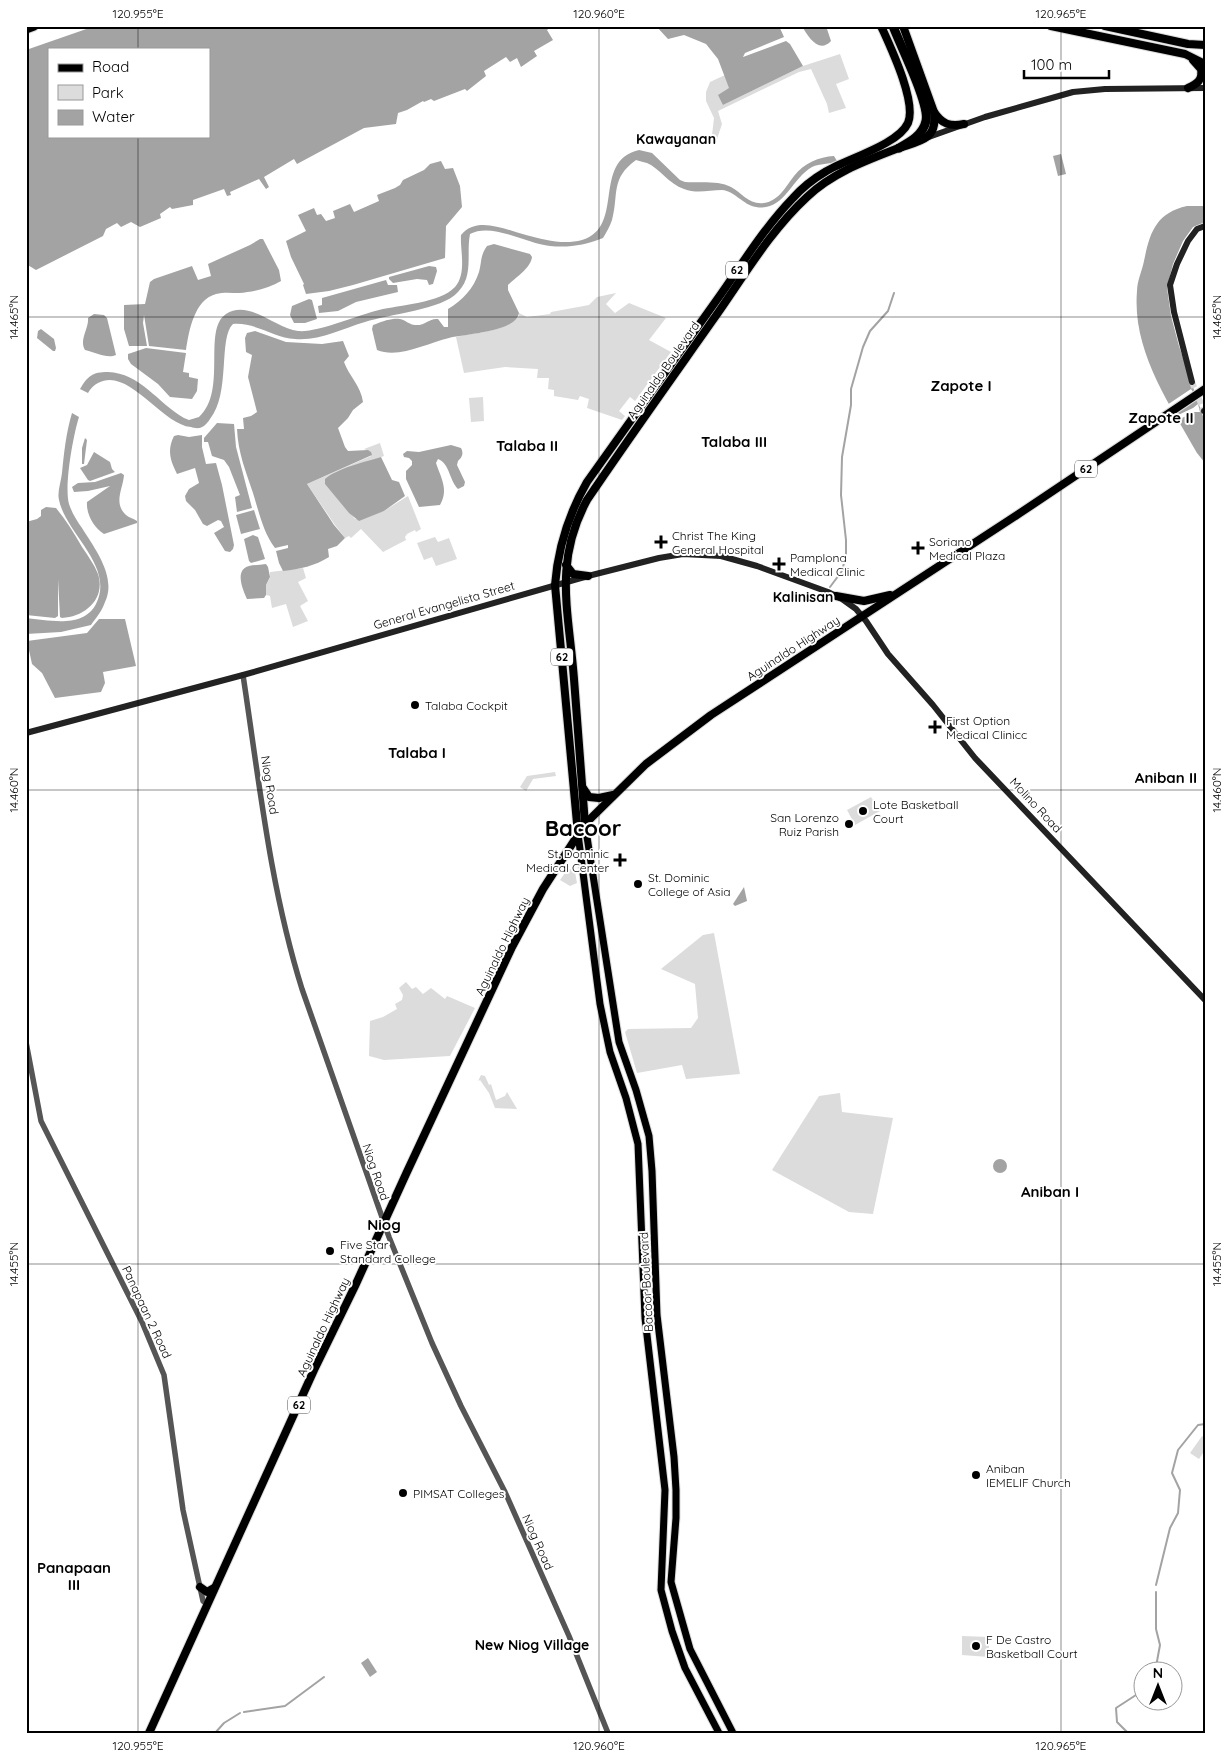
<svg xmlns="http://www.w3.org/2000/svg" width="1231" height="1759" font-family="Quicksand,sans-serif">
<style>
.green{fill:#dcdcdc}
.water{fill:#a3a3a3;fill-rule:evenodd}
.pier{fill:#fff}
.lines{fill:none;stroke-linecap:round;stroke-linejoin:round}
.stream{stroke:#a3a3a3;stroke-width:2}
.secondary-tunnel{stroke:#d9d9d9;stroke-width:6;stroke-dasharray:6 3;stroke-linecap:butt}
.primary-casing{stroke:#dbdbdb;stroke-width:9}
.trunk-casing{stroke:#dbdbdb;stroke-width:10}
.motorway-casing{stroke:#dbdbdb;stroke-width:11}
.tertiary{stroke:#555;stroke-width:5.5}
.secondary{stroke:#222;stroke-width:6}
.primary{stroke:#000;stroke-width:7}
.trunk{stroke:#000;stroke-width:8}
.motorway{stroke:#000;stroke-width:9}
.ticks{fill:none;stroke:#000;stroke-width:1;stroke-opacity:0.45}
.poi-dot{fill:#000;stroke:#fff;stroke-width:2}
.labels{text-anchor:middle;dominant-baseline:central;stroke-width:4;stroke-linejoin:round;paint-order:stroke}
.shield{fill:#fff;stroke:#4c4c4c;stroke-width:1}
.shield-label{font-size:11px;font-weight:bold;fill:#000}
.street-label{font-size:12px;fill:#000;stroke:#fff}
.poi-label{font-size:12px;fill:#000;stroke:#fff;text-anchor:start}
.neighbourhood-label{font-size:14px;font-weight:bold;fill:#000;stroke:#fff}
.quarter-label{font-size:15px;font-weight:bold;fill:#000;stroke:#fff}
.town-label{font-size:22px;font-weight:bold;fill:#000;stroke:#fff}
.neatline{fill:none;stroke:#000;stroke-width:2}
.ticks-label{font-size:12px;text-anchor:middle;fill:#000}
</style>
<rect width="100%" height="100%" fill="#fff"/>
<g class="green">
<polygon points="840,54 849,79 836,84 846,108 829,113 827,104 811,69 799,72 718,111 722,124 717,139 712,135 714,118 706,101 706,92 710,82 725,75 730,89 723,105 803,66"/>
<path d="M616,293L606,304L615,313L629,303L666,318L649,340L671,352L635,401L630,397L619,411L625,416L622,420L587,408L589,399L580,396L578,400L554,396V390L548,389L549,378H537L538,369L505,367L464,373L456,337C478,332 502,333 519,316V313L527,317L550,314L551,312L589,305L597,297Z"/>
<polygon points="483,397 484,421 471,422 469,398"/>
<polygon points="380,443 384,456 330,476 340,501 355,519 384,511 408,496 421,529 416,532 415,530 407,534 405,537 406,540 383,552 361,529 351,538 349,536 345,538 335,525 307,484 371,456 371,452 364,449"/>
<polygon points="435,537 438,542 449,538 457,559 436,566 432,557 424,560 417,543"/>
<polygon points="303,568 306,578 298,582 308,601 300,606 308,621 293,627 286,604 272,608 270,596 266,595 266,585 270,578 270,572"/>
<polygon points="555,772 556,776 533,779 526,791 520,787 527,776"/>
<polygon points="871,797 880,811 855,825 847,810"/>
<polygon points="571,869 575,872 577,883 570,886 560,880 567,870"/>
<polygon points="714,933 740,1074 686,1079 682,1065 637,1073 625,1032 628,1029 691,1028 698,1018 695,984 661,969 703,935"/>
<polygon points="406,982 412,989 416,987 423,994 431,988 445,999 447,996 475,1008 450,1056 384,1060 369,1056 370,1021 383,1017 397,1009 395,1004 402,1000 403,995 399,988"/>
<polygon points="481,1075 485,1076 489,1085 491,1084 496,1100 505,1096 507,1092 517,1109 495,1108 489,1093 480,1080 478,1081"/>
<polygon points="840,1093 842,1112 893,1118 873,1214 849,1212 772,1170 819,1096"/>
<polygon points="1202,1436 1205,1438 1205,1450 1199,1459 1190,1453"/>
<polygon points="962,1636 989,1637 989,1657 962,1655"/>
</g>
<g class="water">
<path d="M95,26H552L547,30L553,40L534,51L537,56L521,67L517,58L510,62L506,57L484,71L486,76L467,91L465,89L434,101L431,99L424,102L423,101L407,110L398,113L396,124L364,128L297,164L294,159L264,177L269,187L266,189L259,179L230,192L231,195L227,196L224,189L193,200V205L172,209L170,207L160,214L161,218L140,227L131,222L121,227L117,223L106,229L103,236L36,270L26,264V50ZM49,49H209V136H49Z"/>
<polygon points="656,26 779,26 784,37 745,53 743,57 786,41 790,44 803,66 723,105 718,95 729,88 718,59 706,44 684,35 668,39"/>
<path d="M802,26H826L831,41C819,54 808,37 802,26Z"/>
<path d="M639,150L652,153L680,180L685,182C698,183 719,180 731,187C742,193 749,205 764,203C779,201 786,186 794,176C804,163 819,157 834,156L837,161C829,165 820,163 812,167C791,179 784,212 756,207C743,205 735,191 722,190C709,190 697,194 684,189C669,184 659,168 647,163C643,162 639,161 636,160C610,179 619,194 612,220C610,226 606,233 603,238C585,245 569,248 550,246C527,244 492,222 470,234C466,254 474,276 458,292C442,310 389,314 365,322C341,329 320,341 295,339C274,338 255,322 233,324C218,338 231,393 210,419C208,422 205,426 202,427C199,429 194,428 191,427C161,424 128,366 98,383C94,385 90,389 88,393L80,389C88,376 92,372 108,372C140,373 158,403 184,418L189,420L199,417C228,391 202,330 226,314C249,299 276,329 298,331C317,333 358,315 379,310C399,305 440,303 455,287C467,273 460,251 461,235C477,215 506,230 526,235C544,240 564,245 582,240C626,227 591,161 639,150Z"/>
<polygon points="1061,154 1066,174 1058,176 1053,156"/>
<polygon points="441,161 445,169 453,168 460,186 462,207 446,226 445,258 353,285 329,291 306,294 303,285 304,284 291,257 286,241 306,231 298,215 314,208 317,215 321,214 326,221 335,218 333,211 350,204 354,212 379,201 377,195 395,188 400,185 403,180 424,170 430,164"/>
<path d="M1187,206H1205V222L1193,227L1183,241L1173,264L1167,288L1171,316L1179,346L1205,422V463L1197,453C1169,403 1132,351 1137,291C1137,281 1142,271 1144,261C1150,232 1156,213 1187,206Z"/>
<path d="M260,239H263L279,270L281,281C269,288 253,292 239,293C232,293 223,292 216,294C194,300 189,331 186,350L149,346L144,315L143,323L147,346H129L124,329V305L145,304L150,282L154,279L192,266L198,280L211,276L208,264L250,245Z"/>
<path d="M494,244L530,254L532,257C531,268 515,278 508,285V290L519,313C516,332 465,334 449,338C427,343 399,359 377,350L372,329L373,325L376,324C383,321 393,318 400,319C405,320 410,325 415,325C425,326 429,318 438,319L444,327H448V309C462,301 474,288 479,272C482,261 480,256 487,246Z"/>
<polygon points="429,266 436,267 437,271 433,284 429,285 427,280 417,279 393,283 389,279 389,277"/>
<polygon points="386,280 388,285 397,285 398,292 356,302 338,311 319,313 318,306 322,305 322,298"/>
<polygon points="309,299 312,300 317,319 305,323 294,323 290,315 292,306"/>
<path d="M94,314L104,315L107,318L116,355C107,359 95,352 85,350C79,339 89,329 88,318Z"/>
<polygon points="41,329 54,339 56,348 55,351 53,351 37,338 38,331"/>
<path d="M255,331L286,342L322,344L343,341L349,356L344,362C349,376 361,386 363,402L353,410L348,418L338,428L345,447L348,451L368,450L371,452L372,455L307,484L334,525L345,538L337,546L328,549L329,557C315,566 300,569 283,571L279,563L276,551L288,548V545L275,548C263,532 259,512 253,493C246,472 238,453 237,429H244L243,418L251,416L257,412L248,377L252,355L246,352L245,338L247,333Z"/>
<polygon points="146,348 186,353 183,372 189,373 189,377 198,379 197,391 192,399 170,397 158,384 131,364 128,359 128,354"/>
<path d="M72,413L79,417C73,436 64,486 69,504C72,513 77,521 82,528C95,549 117,577 105,602C102,611 96,618 91,625L61,632L26,634V618C49,620 83,629 96,604C115,566 66,534 59,500C57,492 61,482 62,473C64,453 66,433 72,413Z"/>
<polygon points="217,423 234,424 236,447 252,508 237,512 235,497 240,495 229,467 224,460 212,456 208,442 204,442 204,438"/>
<path d="M178,435L189,437L202,435V447L206,464L216,463L222,485L234,545L233,549L230,552L225,551L214,533L224,527L221,521L218,520L207,526L203,524L195,510L186,501L185,496L189,489L199,483L195,468L177,474C170,460 167,450 174,436Z"/>
<polygon points="85,438 87,440 84,464 82,464 82,448"/>
<path d="M451,445L461,448C464,454 462,457 458,461L457,465L465,482L464,486L458,489C449,480 450,464 438,459L436,463C441,478 449,490 440,505L419,507L406,479V471L412,465V461L409,458L404,457L403,454L407,451L419,452Z"/>
<polygon points="94,452 110,462 112,469 115,472 90,481 88,480 80,468 87,465"/>
<path d="M381,457L392,480L399,482L405,496L384,511L359,521L349,513L325,484V479C338,468 365,462 381,457Z"/>
<path d="M121,473L124,475C123,489 113,503 126,515C129,518 133,518 137,521V523L104,534C94,528 86,514 87,502L110,486L88,491L74,492L72,487L78,483L95,482Z"/>
<path d="M46,507L56,508C66,520 74,533 82,547C88,556 94,564 98,574C106,599 85,617 62,618L60,617L58,579V616L55,618L26,615V522L37,519L41,516V510Z"/>
<polygon points="254,510 260,529 241,534 236,515"/>
<polygon points="253,535 258,537 265,559 251,563 249,561 244,539"/>
<path d="M266,564L268,567L270,577L266,585V595L264,598L247,599C243,590 234,570 249,566C254,565 260,565 266,564Z"/>
<polygon points="99,619 125,619 136,666 103,672 105,683 101,692 55,698 42,673 32,664 27,641 87,633"/>
<polygon points="744,887 747,901 735,906 733,904"/>
<circle cx="1000" cy="1166" r="7"/>
<polygon points="368,1658 377,1672 370,1677 361,1663"/>
</g>
<g class="pier">
<polygon points="1191,389 1197,398 1172,414 1167,405"/>
<polygon points="1198,404 1200,412 1194,412 1176,421 1173,416 1176,416 1193,408"/>
</g>
<g class="lines">
<g class="stream">
<polyline points="846,557 846,540 841,495 842,457 851,405 851,389 863,347 870,331 888,311 894,293"/>
<polyline points="830,587 842,571 845,559"/>
<polyline points="1156,1585 1170,1528 1178,1513 1180,1490 1172,1473 1178,1450 1198,1425 1205,1424"/>
<polyline points="1155,1672 1160,1645 1156,1629 1156,1592"/>
<polyline points="244,1712 285,1706 324,1677"/>
<polyline points="215,1733 224,1723 240,1713"/>
<polyline points="1128,1733 1117,1722 1116,1708 1136,1695 1144,1688"/>
</g>
<polyline class="secondary-tunnel" points="1192,382 1204,411"/>
<g class="primary-casing">
<g id="primary">
<polyline points="585,824 619,1042 636,1090 649,1136 652,1171 657,1315 674,1457 676,1490 676,1518 671,1582 690,1649 733,1733"/>
<polyline points="578,834 600,1004 610,1052 626,1098 638,1144 645,1318 665,1490 661,1590 672,1631 685,1668 719,1733"/>
</g>
</g>
<g class="trunk-casing">
<g id="trunk">
<polyline points="1051,26 1185,54 1205,64"/>
<polyline points="1105,26 1188,44 1205,45"/>
<path d="M1188,88C1197,84 1203,80 1201,69L1193,60"/>
<path d="M934,112C942,124 950,127 964,124"/>
<polyline points="566,565 573,574 588,576"/>
<polyline points="836,596 864,601 890,595"/>
<polyline points="583,788 589,797 599,798 613,795"/>
<path d="M585,824C581,776 578,727 574,679C569,612 553,563 587,500C629,438 672,378 715,317C744,276 770,231 807,197C832,173 865,161 896,149C906,145 920,143 928,136C935,130 935,121 934,112L903,26"/>
<path d="M578,834L555,585C558,547 568,515 587,482C630,422 673,361 716,301C741,266 763,229 793,198C802,188 813,179 825,172C846,159 898,145 908,123C917,102 890,46 881,26"/>
<polyline points="200,1587 207,1592 214,1588"/>
<polyline points="149,1733 314,1370 355,1286 406,1174 512,947 543,889 585,824 646,764 711,715 1020,513 1205,389"/>
</g>
</g>
<g class="motorway-casing">
<g id="motorway">
<path d="M893,26C900,45 930,104 926,121C923,135 910,142 899,148"/>
<polyline points="26,29 34,26"/>
</g>
</g>
<g class="tertiary">
<path d="M243,675C259,780 270,887 302,989L389,1237L432,1343L461,1406L505,1492L569,1636L608,1733"/>
<polyline points="26,1042 41,1121 142,1322 164,1375 183,1510 203,1601 207,1604"/>
</g>
<g class="secondary">
<polyline points="926,138 985,117 1073,92 1105,89 1205,88"/>
<polyline points="1192,382 1174,312 1170,285 1177,264 1188,241 1197,229 1205,226"/>
<polyline points="1204,411 1205,411"/>
<polyline points="26,733 243,675 588,576 659,558 683,554 721,556 757,566 828,592 842,599 856,609 866,621 888,654 933,705 975,758 1205,1000"/>
</g>
<use href="#primary" class="primary"/>
<use href="#trunk" class="trunk"/>
<use href="#motorway" class="motorway"/>
</g>
<path class="ticks" d="M138,26V49M599,26V1733M1061,26V1733M138,136V1733M26,317H1205M26,790H1205M26,1264H1205"/>
<g class="poi-dot">
<path d="M658.5 534.5h5v5h5v5h-5v5h-5v-5h-5v-5h5z"/>
<path d="M915.5 540.5h5v5h5v5h-5v5h-5v-5h-5v-5h5z"/>
<path d="M776.5 556.5h5v5h5v5h-5v5h-5v-5h-5v-5h5z"/>
<circle cx="415" cy="705" r="5"/>
<path d="M932.5 719.5h5v5h5v5h-5v5h-5v-5h-5v-5h5z"/>
<circle cx="863" cy="811" r="5"/>
<circle cx="849" cy="824" r="5"/>
<path d="M617.5 852.5h5v5h5v5h-5v5h-5v-5h-5v-5h5z"/>
<circle cx="638" cy="884" r="5"/>
<circle cx="330" cy="1251" r="5"/>
<circle cx="976" cy="1475" r="5"/>
<circle cx="403" cy="1493" r="5"/>
<circle cx="976" cy="1646" r="5"/>
</g>
<g class="labels">
<g class="shield">
<rect x="726" y="261.5" width="22" height="17" rx="4"/>
<rect x="1075" y="460.5" width="22" height="17" rx="4"/>
<rect x="551" y="648.5" width="22" height="17" rx="4"/>
<rect x="288" y="1396.5" width="22" height="17" rx="4"/>
</g>
<g class="shield-label">
<text x="737" y="270">62</text>
<text x="1086" y="469">62</text>
<text x="562" y="657">62</text>
<text x="299" y="1405">62</text>
</g>
<g class="street-label">
<text transform="translate(663 370) rotate(-55)">Aguinaldo Boulevard</text>
<text transform="translate(444 605) rotate(-16)">General Evangelista Street</text>
<text transform="translate(793 648) rotate(-33)">Aguinaldo Highway</text>
<text transform="translate(270 785) rotate(81)">Niog Road</text>
<text transform="translate(1036 805) rotate(47)">Molino Road</text>
<text transform="translate(502 946) rotate(-64)">Aguinaldo Highway</text>
<text transform="translate(376 1172) rotate(71)">Niog Road</text>
<text transform="translate(646 1282) rotate(-93)">Bacoor Boulevard</text>
<text transform="translate(147 1312) rotate(65)">Panapaan 2 Road</text>
<text transform="translate(323 1327) rotate(-65)">Aguinaldo Highway</text>
<text transform="translate(538 1542) rotate(66)">Niog Road</text>
</g>
<g class="poi-label">
<text x="672" y="535">Christ The King<tspan x="672" dy="14">General Hospital</tspan></text>
<text x="929" y="541">Soriano<tspan x="929" dy="14">Medical Plaza</tspan></text>
<text x="790" y="557">Pamplona<tspan x="790" dy="14">Medical Clinic</tspan></text>
<text x="425" y="705">Talaba Cockpit</text>
<text x="946" y="720">First Option<tspan x="946" dy="14">Medical Clinicc</tspan></text>
<text x="873" y="804">Lote Basketball<tspan x="873" dy="14">Court</tspan></text>
<text x="839" y="817" text-anchor="end">San Lorenzo<tspan x="839" dy="14">Ruiz Parish</tspan></text>
<text x="609" y="853" text-anchor="end">St. Dominic<tspan x="609" dy="14">Medical Center</tspan></text>
<text x="648" y="877">St. Dominic<tspan x="648" dy="14">College of Asia</tspan></text>
<text x="340" y="1244">Five Star<tspan x="340" dy="14">Standard College</tspan></text>
<text x="986" y="1468">Aniban<tspan x="986" dy="14">IEMELIF Church</tspan></text>
<text x="413" y="1493">PIMSAT Colleges</text>
<text x="986" y="1639">F De Castro<tspan x="986" dy="14">Basketball Court</tspan></text>
</g>
<g class="neighbourhood-label">
<text x="676" y="139">Kawayanan</text>
<text x="803" y="597">Kalinisan</text>
<text x="532" y="1645">New Niog Village</text>
</g>
<g class="quarter-label">
<text x="961" y="385">Zapote I</text>
<text x="1161" y="417">Zapote II</text>
<text x="734" y="441">Talaba III</text>
<text x="527" y="445">Talaba II</text>
<text x="417" y="752">Talaba I</text>
<text x="1166" y="777">Aniban II</text>
<text x="1050" y="1191">Aniban I</text>
<text x="384" y="1224">Niog</text>
<text x="74" y="1567">Panapaan<tspan x="74" dy="17">III</tspan></text>
</g>
<g class="town-label">
<text x="583" y="828">Bacoor</text>
</g>
</g>
<rect width="1231" height="1759" fill="none" stroke="#ffffff" stroke-width="55"/>
<rect x="48" y="48" width="162" height="90" fill="#ffffff" stroke="#999999"/>
<rect x="58" y="64" width="25" height="8" fill="#000000" stroke="#999999"/>
<text x="92" y="72" font-size="15" fill="#000000">Road</text>
<rect x="58" y="85" width="25" height="15" fill="#dcdcdc" stroke="#999999"/>
<text x="92" y="98" font-size="15" fill="#000000">Park</text>
<rect x="58" y="110" width="25" height="15" fill="#a3a3a3" stroke="#999999"/>
<text x="92" y="122" font-size="15" fill="#000000">Water</text>
<g transform="translate(1158 1686)"><circle r="24" fill="#ffffff" stroke="#999999"/>
<path d="M0-4L9 19L0 12L-9 19Z" fill="#000000"/>
<text y="-8" font-size="14" font-weight="bold" text-anchor="middle" fill="#000000">N</text>
</g>
<path d="M1024 70v8h85v-8" fill="none" stroke="#000000" stroke-width="2.5"/>
<text x="1031" y="70" font-size="15" fill="#000000" stroke="#ffffff" stroke-width="4" paint-order="stroke">100 m</text>
<rect x="28" y="28" width="1176" height="1704" class="neatline"/>
<g class="ticks-label">
<text x="138" y="18">120.955°E</text>
<text x="599" y="18">120.960°E</text>
<text x="1061" y="18">120.965°E</text>
<text transform="translate(14 317) rotate(-90)" y="4">14.465°N</text>
<text transform="translate(1217 317) rotate(-90)" y="4">14.465°N</text>
<text transform="translate(14 790) rotate(-90)" y="4">14.460°N</text>
<text transform="translate(1217 790) rotate(-90)" y="4">14.460°N</text>
<text transform="translate(14 1264) rotate(-90)" y="4">14.455°N</text>
<text transform="translate(1217 1264) rotate(-90)" y="4">14.455°N</text>
<text x="138" y="1750">120.955°E</text>
<text x="599" y="1750">120.960°E</text>
<text x="1061" y="1750">120.965°E</text>
</g>
</svg>
